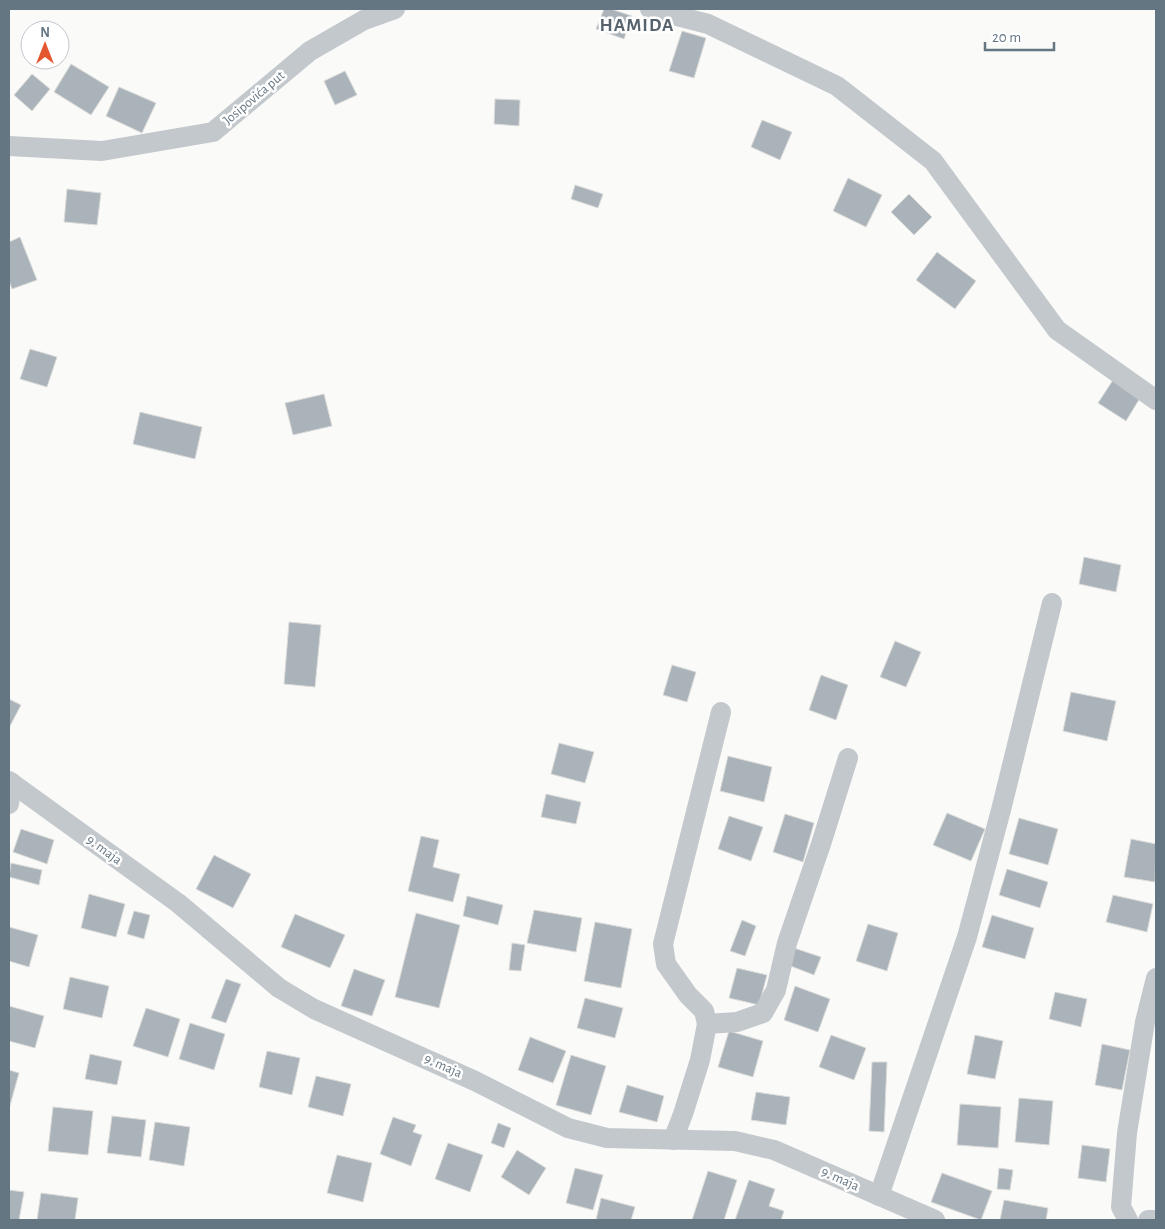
<svg xmlns="http://www.w3.org/2000/svg" width="1165" height="1229" font-family="'Alegreya Sans',sans-serif">
<style>
.building{fill:#aab3b9;stroke:#dcdcda}
.lines{fill:none;stroke-linecap:round;stroke-linejoin:round}
.minor{stroke:#c3c8cc;stroke-width:20}
.labels{text-anchor:middle;dominant-baseline:central;stroke-width:5;stroke-linejoin:round;paint-order:stroke}
.street-label{font-size:14px;fill:#657683;stroke:#fff}
.district-label{font-size:19px;font-weight:bold;letter-spacing:1px;fill:#57646e;stroke:#fff}
</style>
<rect width="100%" height="100%" fill="#fafaf8"/>
<g class="building">
<polygon points="604,9 611,9 632,16 624,39 596,29"/>
<polygon points="682,31 706,38 694,78 669,71"/>
<polygon points="71,64 109,87 91,115 54,92"/>
<polygon points="345,71 357,95 335,105 324,81"/>
<polygon points="32,74 50,89 32,111 14,95"/>
<polygon points="119,87 156,103 142,133 106,116"/>
<polygon points="495,99 520,100 519,126 494,124"/>
<polygon points="762,120 792,132 780,160 751,147"/>
<polygon points="848,178 882,195 866,227 833,211"/>
<polygon points="575,185 603,194 598,208 571,199"/>
<polygon points="67,189 101,193 97,225 64,222"/>
<polygon points="909,194 932,217 914,235 891,212"/>
<polygon points="20,237 37,280 12,289 9,281 9,242"/>
<polygon points="937,252 976,281 955,309 916,280"/>
<polygon points="30,349 57,357 47,387 20,379"/>
<polygon points="1113,380 1140,398 1126,421 1098,403"/>
<polygon points="324,394 332,426 293,435 285,403"/>
<polygon points="140,412 202,427 195,459 133,444"/>
<polygon points="1084,557 1121,565 1116,592 1079,584"/>
<polygon points="289,622 321,625 315,687 284,684"/>
<polygon points="895,641 921,652 906,687 880,677"/>
<polygon points="672,665 696,672 687,702 663,695"/>
<polygon points="821,675 848,685 836,720 809,710"/>
<polygon points="1071,692 1116,701 1107,741 1063,731"/>
<polygon points="9,699 21,705 9,728"/>
<polygon points="559,743 594,752 585,783 551,774"/>
<polygon points="728,756 772,767 764,802 720,791"/>
<polygon points="546,794 581,802 576,824 541,817"/>
<polygon points="947,813 985,829 971,861 933,845"/>
<polygon points="785,814 814,823 803,862 773,852"/>
<polygon points="729,816 763,827 751,861 718,849"/>
<polygon points="1019,818 1058,829 1048,865 1009,854"/>
<polygon points="21,829 54,840 47,864 13,852"/>
<polygon points="421,836 439,840 433,867 460,874 453,902 408,891"/>
<polygon points="1131,839 1156,844 1155,882 1124,877"/>
<polygon points="214,855 251,874 233,908 196,889"/>
<polygon points="11,863 42,870 39,885 9,877"/>
<polygon points="1007,869 1048,882 1040,908 999,895"/>
<polygon points="89,894 125,904 116,937 81,928"/>
<polygon points="1113,895 1153,904 1147,932 1106,922"/>
<polygon points="467,896 503,905 498,925 463,916"/>
<polygon points="534,910 582,918 576,952 527,943"/>
<polygon points="134,911 150,915 144,939 127,934"/>
<polygon points="416,913 460,925 439,1008 395,997"/>
<polygon points="295,914 345,935 330,968 281,947"/>
<polygon points="992,915 1034,928 1025,959 982,947"/>
<polygon points="742,920 756,926 745,956 730,951"/>
<polygon points="595,922 632,929 621,988 584,981"/>
<polygon points="868,924 898,933 887,971 856,961"/>
<polygon points="9,927 38,935 29,967 9,961"/>
<polygon points="512,943 525,945 521,971 509,970"/>
<polygon points="794,948 821,957 814,975 788,965"/>
<polygon points="737,968 767,975 759,1005 729,998"/>
<polygon points="354,969 385,980 372,1016 341,1006"/>
<polygon points="70,977 109,986 102,1018 63,1009"/>
<polygon points="226,979 241,984 226,1023 211,1018"/>
<polygon points="795,986 830,999 818,1032 784,1020"/>
<polygon points="1055,992 1087,999 1081,1027 1049,1019"/>
<polygon points="585,998 623,1008 615,1038 577,1028"/>
<polygon points="9,1006 44,1016 35,1048 9,1041"/>
<polygon points="146,1008 180,1019 168,1057 133,1046"/>
<polygon points="190,1023 225,1034 214,1070 179,1059"/>
<polygon points="729,1031 763,1041 753,1077 718,1067"/>
<polygon points="831,1035 866,1048 854,1080 819,1067"/>
<polygon points="975,1035 1003,1041 995,1079 967,1074"/>
<polygon points="530,1037 566,1051 553,1083 518,1070"/>
<polygon points="1102,1044 1130,1050 1122,1090 1095,1085"/>
<polygon points="267,1051 300,1058 292,1095 259,1087"/>
<polygon points="90,1054 122,1061 117,1085 85,1079"/>
<polygon points="571,1055 606,1066 591,1115 556,1105"/>
<polygon points="872,1062 887,1062 884,1132 869,1131"/>
<polygon points="9,1070 19,1073 9,1109"/>
<polygon points="316,1076 351,1084 343,1116 308,1107"/>
<polygon points="627,1085 664,1096 657,1122 619,1112"/>
<polygon points="756,1092 790,1097 786,1125 751,1120"/>
<polygon points="1019,1098 1053,1101 1049,1145 1015,1142"/>
<polygon points="960,1104 1001,1107 998,1148 957,1145"/>
<polygon points="53,1107 93,1111 88,1155 48,1151"/>
<polygon points="112,1116 146,1120 141,1157 107,1153"/>
<polygon points="393,1117 416,1125 413,1132 422,1135 411,1166 380,1154"/>
<polygon points="155,1122 190,1127 184,1166 149,1160"/>
<polygon points="498,1123 511,1128 504,1148 491,1143"/>
<polygon points="448,1143 483,1155 470,1192 435,1179"/>
<polygon points="1082,1145 1110,1149 1106,1182 1078,1178"/>
<polygon points="517,1150 546,1168 529,1195 501,1177"/>
<polygon points="337,1155 372,1163 363,1202 327,1193"/>
<polygon points="575,1168 603,1175 593,1210 566,1203"/>
<polygon points="999,1168 1013,1170 1010,1190 997,1189"/>
<polygon points="708,1171 737,1180 724,1220 692,1220"/>
<polygon points="942,1173 992,1191 981,1220 931,1202"/>
<polygon points="749,1180 775,1189 769,1206 784,1211 781,1220 735,1220"/>
<polygon points="9,1190 24,1192 19,1220 9,1220"/>
<polygon points="41,1193 78,1198 75,1220 37,1220"/>
<polygon points="601,1198 635,1207 631,1220 596,1220"/>
<polygon points="1004,1200 1048,1208 1046,1220 1000,1220"/>
</g>
<g class="lines">
<g class="minor">
<polyline points="650,9 708,24 837,86 933,161 1057,330 1156,400"/>
<polyline points="9,146 102,151 213,132 310,51 364,20 395,9"/>
<polyline points="9,781 178,903 279,988 314,1009 475,1081 568,1128 607,1138 735,1141 774,1150 935,1220"/>
<polyline points="9,804 12,783"/>
<polyline points="707,1024 737,1022 763,1013 776,990 787,943 821,844 848,758"/>
<polyline points="673,1140 683,1114 700,1060 707,1024 704,1011 688,995 666,964 663,944 721,712"/>
<polyline points="879,1196 967,937 1001,810 1052,603"/>
<polyline points="1128,1220 1121,1207 1127,1133 1145,1022 1156,978"/>
<polyline points="1148,1220 1154,1220"/>
</g>
</g>
<g class="labels">
<g class="street-label">
<text transform="translate(254 98) rotate(-40)">Josipovića put</text>
<text transform="translate(104 850) rotate(36)">9. maja</text>
<text transform="translate(443 1066) rotate(24)">9. maja</text>
<text transform="translate(840 1179) rotate(24)">9. maja</text>
</g>
<g class="district-label">
<text x="637" y="25">HAMIDA</text>
</g>
</g>
<rect width="1165" height="1229" fill="none" stroke="#657683" stroke-width="20"/>
<g transform="translate(45 45)"><circle r="24" fill="#ffffff" stroke="#c1c8cd"/>
<path d="M0-4L9 19L0 12L-9 19Z" fill="#e4572e"/>
<text y="-8" font-size="14" font-weight="bold" text-anchor="middle" fill="#657683">N</text>
</g>
<path d="M985 42v8h69v-8" fill="none" stroke="#657683" stroke-width="2.5"/>
<text x="992" y="42" font-size="15" fill="#657683" stroke="#ffffff" stroke-width="4" paint-order="stroke">20 m</text>
</svg>
